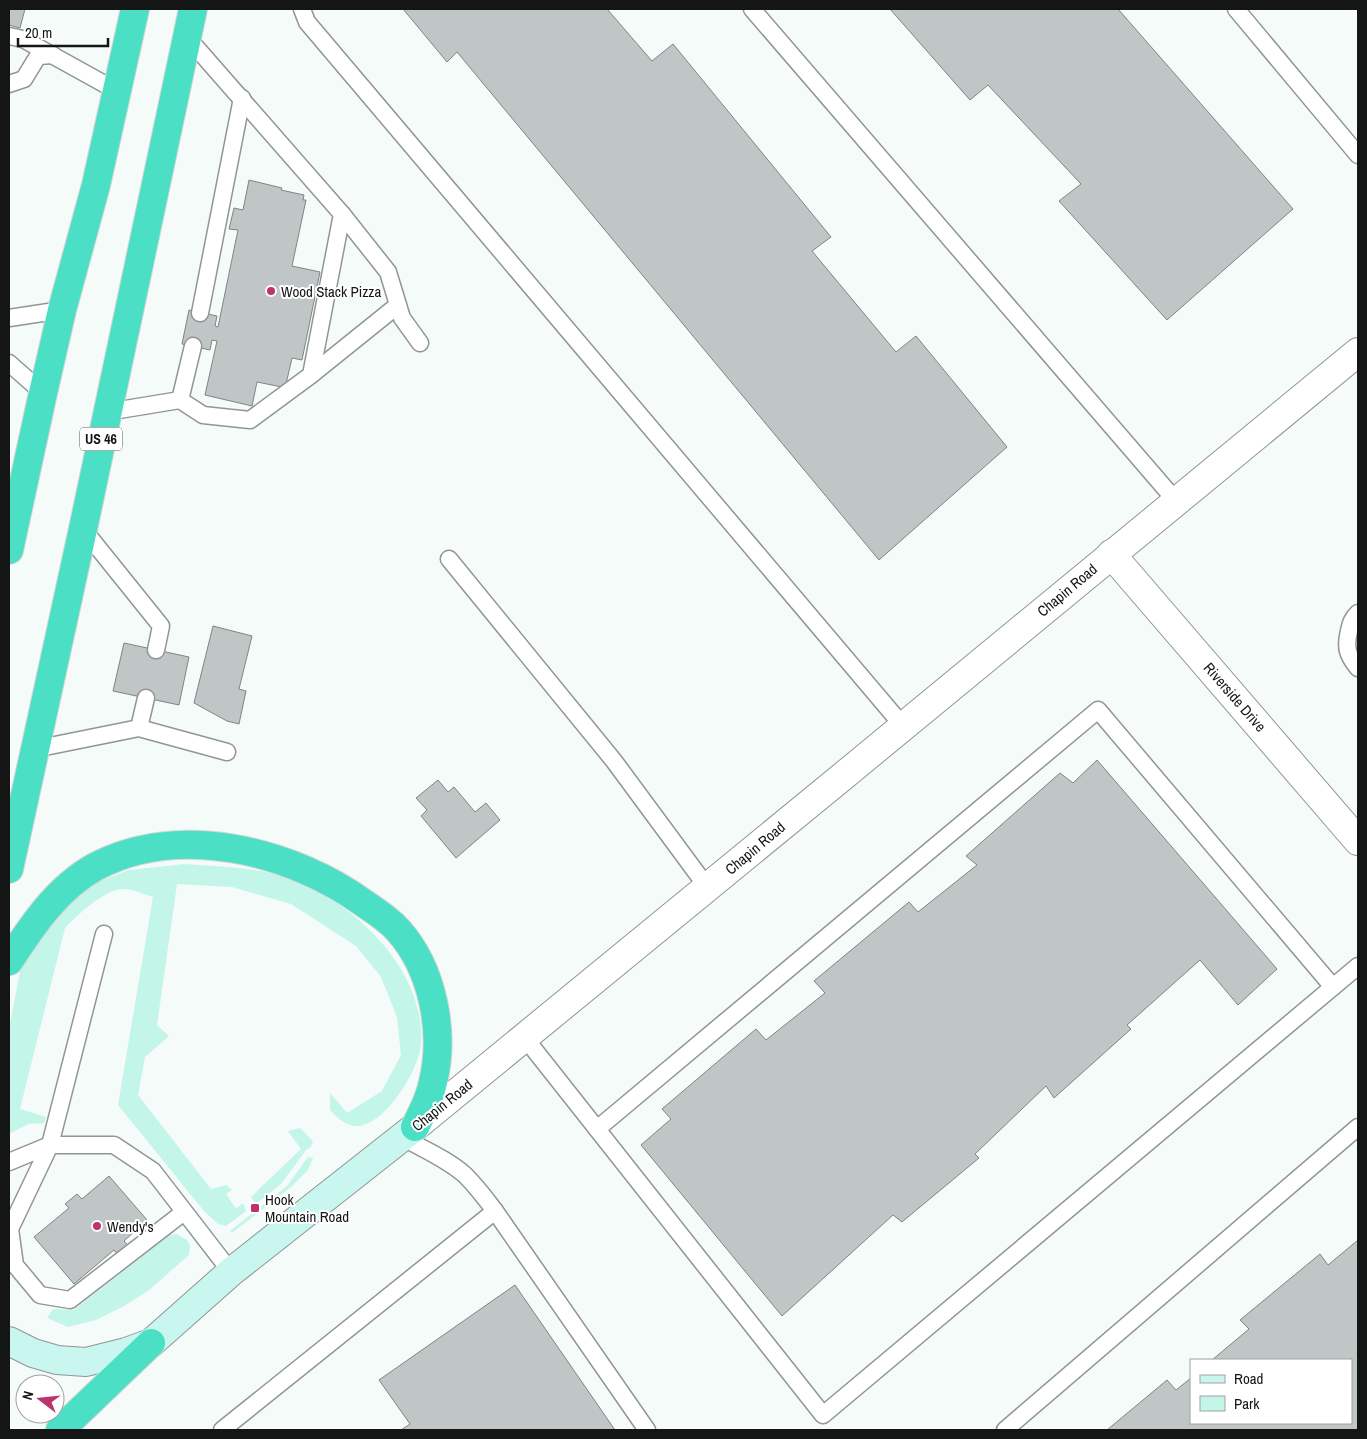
<svg xmlns="http://www.w3.org/2000/svg" width="1367" height="1439" font-family="'Archivo Narrow',sans-serif">
<style>
.green{fill:#c3f5e9}
.building{fill:#c0c6c5;stroke:#7f8583}
.lines{fill:none;stroke-linecap:round;stroke-linejoin:round}
.lane-casing{stroke:#909695;stroke-width:19}
.street-casing{stroke:#909695;stroke-width:30}
.secondary-casing{stroke:#909695;stroke-width:30}
.highway-casing{stroke:#d5d5d5;stroke-width:30}
.lane{stroke:#fff;stroke-width:16}
.street{stroke:#fff;stroke-width:28}
.secondary{stroke:#c9f6ee;stroke-width:28}
.highway{stroke:#4be0c5;stroke-width:28}
.poi-dot{fill:#bc336e;stroke:#fff;stroke-width:2}
.labels{text-anchor:middle;dominant-baseline:central;stroke-width:4;stroke-linejoin:round;paint-order:stroke}
.shield{fill:#fff;stroke:#5a5c5c;stroke-width:1}
.shield-label{font-size:14px;font-weight:bold;fill:#141616}
.poi-label{font-size:15px;fill:#141616;stroke:#fff;text-anchor:start}
.street-label{font-size:15px;fill:#141616;stroke:#fff}
</style>
<rect width="100%" height="100%" fill="#f4fbf9"/>
<g class="green">
<path d="M185,864C219,867 254,867 286,877C351,899 426,969 421,1043C420,1069 384,1128 355,1126C344,1125 337,1117 330,1110V1093L347,1113L382,1091L401,1055L397,1017L381,977L356,946L291,904L232,887L177,884L157,1025L169,1036L145,1057L138,1095L211,1189L226,1185L232,1190L226,1194L236,1209L243,1203L246,1211L226,1226L218,1224L204,1211L118,1105L153,897C144,894 132,889 123,889C105,889 77,915 65,928L20,1109L46,1117L44,1123L28,1124L9,1134V1028L21,967L35,941L71,902L92,884L129,870Z"/>
<polygon points="300,1128 313,1141 311,1147 306,1150 282,1183 256,1204 251,1197 301,1149 288,1131"/>
<polygon points="308,1157 313,1158 308,1170 291,1187 232,1233 230,1231 287,1186"/>
<polygon points="177,1234 187,1240 190,1246 189,1255 149,1290 124,1306 96,1320 68,1327 47,1318 53,1309 74,1310 169,1235"/>
</g>
<g class="building">
<polygon points="9,9 20,9 19,13 12,11 9,28"/>
<polygon points="9,9 25,9 20,28 9,25"/>
<polygon points="403,9 607,9 652,61 673,44 831,237 812,251 896,352 916,336 1007,447 879,560 457,52 447,62"/>
<polygon points="890,9 1118,9 1293,209 1167,320 1059,201 1081,184 988,85 970,100"/>
<polygon points="249,180 282,188 281,190 304,195 303,200 306,200 292,266 320,272 302,360 292,358 286,384 282,387 257,382 252,406 205,395 217,341 212,340 210,350 182,344 189,310 217,316 215,326 218,327 238,230 229,229 234,208 243,210"/>
<polygon points="213,626 252,636 239,689 246,691 239,724 227,721 194,703"/>
<polygon points="124,643 189,657 179,705 113,691"/>
<polygon points="1097,760 1277,969 1238,1005 1200,960 1127,1025 1131,1029 1054,1098 1046,1086 975,1154 979,1158 902,1222 893,1215 782,1316 641,1145 671,1119 662,1109 756,1029 766,1040 825,993 814,981 909,902 918,912 977,865 966,856 1060,773 1073,783"/>
<polygon points="438,780 448,792 454,787 475,812 486,803 500,820 456,858 421,816 427,810 416,798"/>
<polygon points="109,1176 147,1220 124,1241 129,1246 118,1255 114,1250 74,1284 34,1237 69,1208 65,1204 77,1194 82,1199"/>
<polygon points="1358,1240 1358,1430 1107,1430 1167,1380 1176,1390 1191,1378 1191,1423 1351,1423 1351,1360 1212,1360 1249,1329 1240,1320 1320,1254 1328,1265"/>
<polygon points="515,1285 615,1430 401,1430 410,1424 379,1380"/>
</g>
<g class="lines">
<g class="lane-casing">
<g id="lane">
<polyline points="302,9 307,22 903,726"/>
<polyline points="752,9 1176,501"/>
<polyline points="1236,9 1358,155"/>
<polyline points="9,36 23,39 117,91"/>
<polyline points="9,84 24,79 38,56 53,55"/>
<polyline points="342,214 388,272 402,318 420,343"/>
<polyline points="200,313 242,98"/>
<polyline points="9,318 62,310"/>
<polyline points="9,363 43,393"/>
<polyline points="311,375 398,305"/>
<polyline points="180,400 193,346"/>
<polyline points="107,412 180,400 203,415 250,420 311,375 342,214 187,37"/>
<polyline points="83,529 161,626 156,650"/>
<polyline points="449,559 614,761 707,887"/>
<path d="M1358,613C1352,619 1351,622 1349,631C1345,647 1347,655 1358,668"/>
<polyline points="139,728 227,752"/>
<polyline points="35,749 139,728 146,698"/>
<polyline points="104,934 50,1145 10,1229 15,1265 40,1295 70,1300 184,1212"/>
<polyline points="525,1038 823,1415 1358,966"/>
<polyline points="597,1129 1098,710 1333,987"/>
<path d="M402,1137C423,1149 447,1159 465,1175C476,1186 486,1199 495,1211L647,1430"/>
<polyline points="9,1162 50,1145 114,1145 153,1171 231,1272"/>
<polyline points="222,1430 495,1211"/>
<polyline points="1005,1430 1358,1127"/>
</g>
</g>
<g class="street-casing">
<g id="street">
<polyline points="1111,554 1358,841"/>
<path d="M415,1127C731,871 1043,609 1358,352"/>
</g>
</g>
<g class="secondary-casing">
<polyline id="secondary" points="9,1341 33,1353 57,1360 86,1362 126,1352 151,1343 231,1272 415,1127"/>
</g>
<g class="highway-casing">
<g id="highway">
<polyline points="9,550 43,393 62,310 96,185 135,9"/>
<polyline points="9,869 83,529 193,9"/>
<path d="M9,961C32,926 57,888 95,867C178,822 293,851 365,904C377,912 388,919 398,930C433,969 445,1032 433,1082C430,1099 422,1113 415,1127"/>
<polyline points="60,1430 151,1343"/>
</g>
</g>
<use href="#lane" class="lane"/>
<use href="#street" class="street"/>
<use href="#secondary" class="secondary"/>
<use href="#highway" class="highway"/>
</g>
<g class="poi-dot">
<circle cx="271" cy="291" r="5"/>
<rect x="250" y="1203" width="10" height="10" rx="2.5"/>
<circle cx="97" cy="1226" r="5"/>
</g>
<g class="labels">
<rect class="shield" x="80" y="427.5" width="42" height="23" rx="4"/>
<g class="shield-label">
<text x="101" y="439">US 46</text>
</g>
<g class="poi-label">
<text x="281" y="291">Wood Stack Pizza</text>
<text x="265" y="1199">Hook<tspan x="265" dy="17">Mountain Road</tspan></text>
<text x="107" y="1226">Wendy's</text>
</g>
<g class="street-label">
<text transform="translate(1067 590) rotate(-40)">Chapin Road</text>
<text transform="translate(1235 697) rotate(49)">Riverside Drive</text>
<text transform="translate(755 848) rotate(-40)">Chapin Road</text>
<text transform="translate(442 1105) rotate(-39)">Chapin Road</text>
</g>
</g>
<rect width="1367" height="1439" fill="none" stroke="#141616" stroke-width="20"/>
<rect x="1190" y="1359" width="162" height="65" fill="#ffffff" stroke="#a1a2a2"/>
<rect x="1200" y="1375" width="25" height="8" fill="#c9f6ee" stroke="#a1a2a2"/>
<text x="1234" y="1384" font-size="15" fill="#141616">Road</text>
<rect x="1200" y="1396" width="25" height="15" fill="#c3f5e9" stroke="#a1a2a2"/>
<text x="1234" y="1409" font-size="15" fill="#141616">Park</text>
<g transform="translate(40 1399) rotate(286)"><circle r="24" fill="#ffffff" stroke="#a1a2a2"/>
<path d="M0-4L9 19L0 12L-9 19Z" fill="#bc336e"/>
<text y="-8" font-size="14" font-weight="bold" text-anchor="middle" fill="#141616">N</text>
</g>
<path d="M18 38v8h90v-8" fill="none" stroke="#141616" stroke-width="2.5"/>
<text x="25" y="38" font-size="15" fill="#141616" stroke="#ffffff" stroke-width="4" paint-order="stroke">20 m</text>
</svg>
